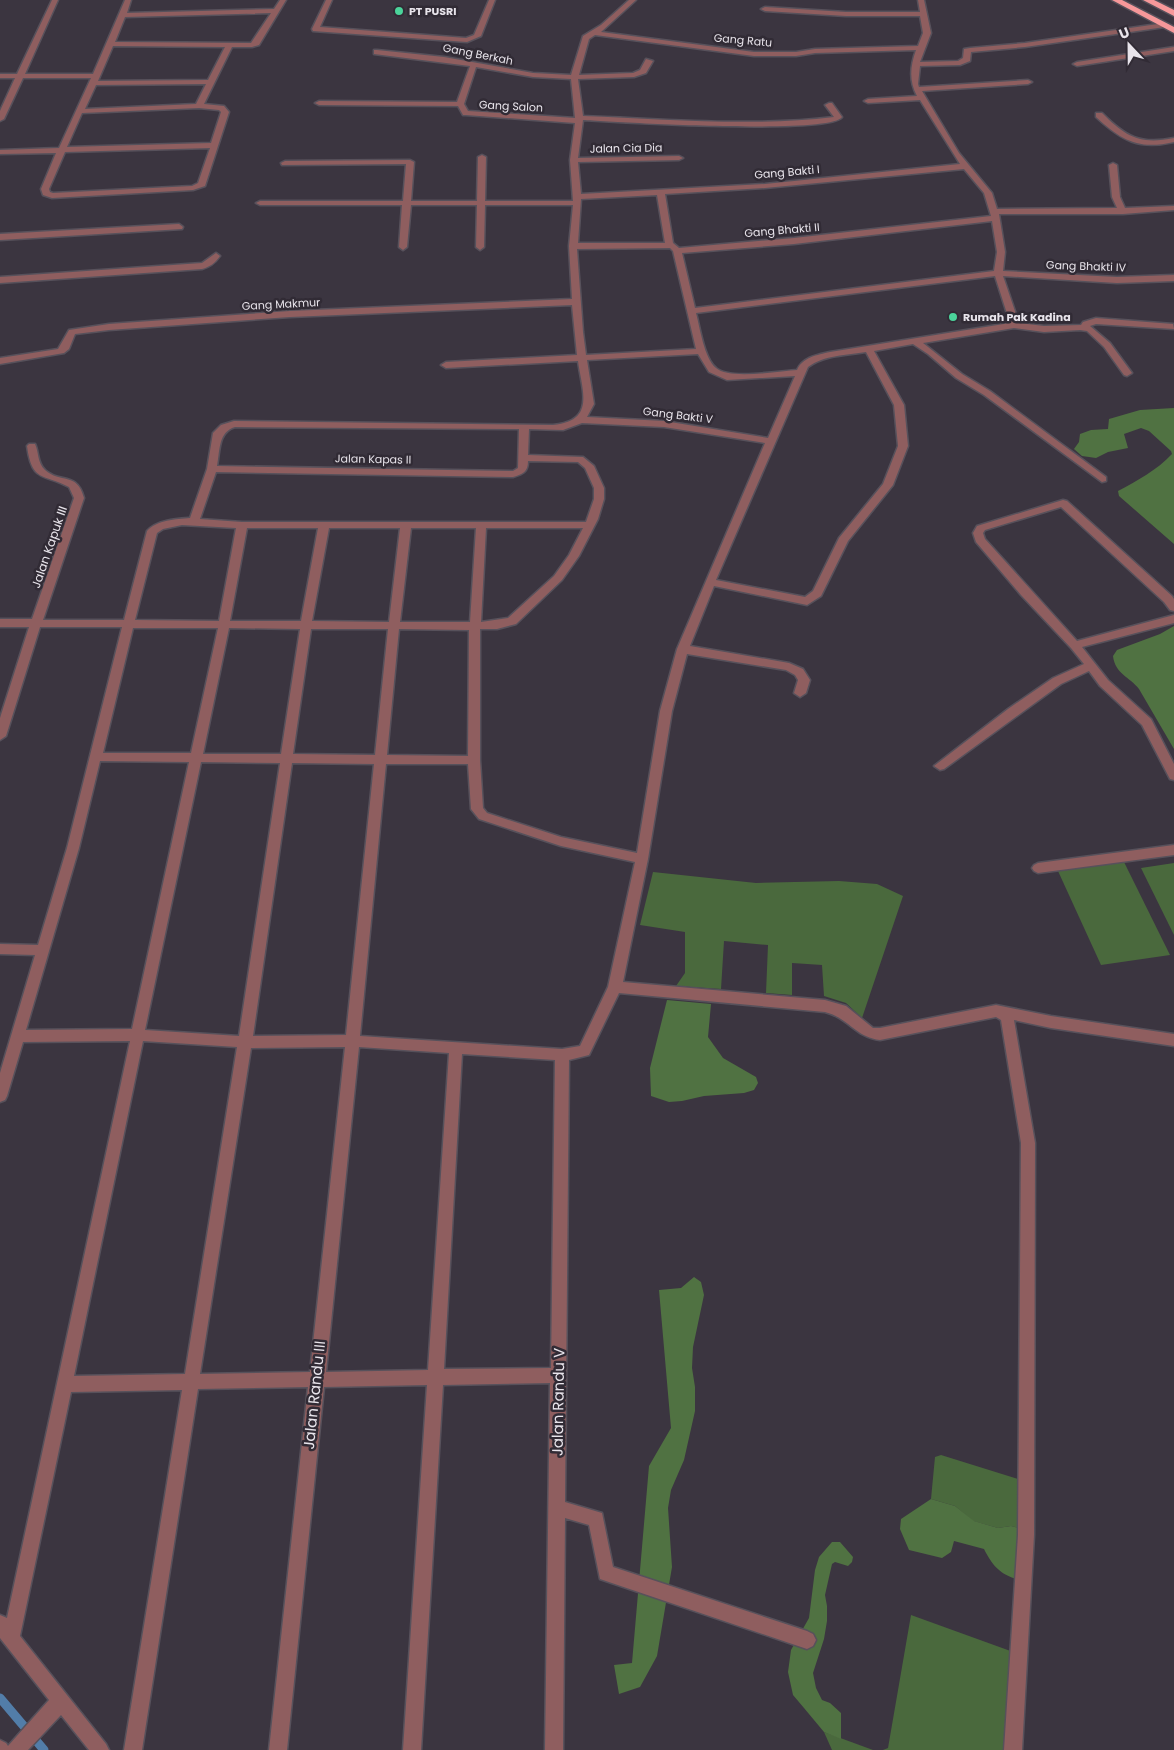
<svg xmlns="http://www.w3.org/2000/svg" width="1174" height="1750" font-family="Poppins,sans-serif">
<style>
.green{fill:#4a693d}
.forest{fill:#507242}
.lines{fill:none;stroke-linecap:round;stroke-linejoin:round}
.stream{stroke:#527da8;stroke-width:9}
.minor-casing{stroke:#57515b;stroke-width:3}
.highway-casing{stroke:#57515b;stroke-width:3}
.minor{fill:#8f5e5f;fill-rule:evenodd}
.highway{fill:#f7989a;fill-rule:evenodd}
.poi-dot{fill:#4bd49b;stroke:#312b35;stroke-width:2}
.labels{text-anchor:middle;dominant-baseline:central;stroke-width:5;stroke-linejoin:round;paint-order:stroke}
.far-poi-label{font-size:11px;font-weight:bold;fill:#e8e4eb;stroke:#312b35;text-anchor:start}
.far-street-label{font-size:11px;fill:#e8e4eb;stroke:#312b35}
.street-label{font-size:12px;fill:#e8e4eb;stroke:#312b35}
.near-street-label{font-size:15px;fill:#e8e4eb;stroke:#312b35}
</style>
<rect width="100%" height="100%" fill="#3b3540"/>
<g class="green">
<polygon points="1124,862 1170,955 1101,965 1058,871"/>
<polygon points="1174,863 1174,935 1141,868"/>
<polygon points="653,872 756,883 839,881 877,884 903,896 862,1018 846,1003 824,996 822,965 792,963 792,995 766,993 768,945 724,941 721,989 676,986 685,973 685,932 640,925"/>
<polygon points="941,1455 1024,1481 1023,1529 1011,1526 998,1528 973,1521 955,1506 931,1499 935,1457"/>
<polygon points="911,1615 1016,1653 1009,1750 883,1750 888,1748"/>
<polygon points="824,1732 873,1750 832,1750"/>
</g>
<g class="forest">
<path d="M1174,408V544L1119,496L1118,491C1137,481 1157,470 1172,454L1171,451L1149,431L1141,428L1124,434L1128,448L1108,452L1096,458L1082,456L1074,449L1079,442L1080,434L1091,430L1108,429L1109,419L1140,410Z"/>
<path d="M1174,626V749L1139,689C1130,677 1115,674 1113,656L1117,650L1160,634Z"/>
<polygon points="667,1000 711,1004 708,1037 723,1058 756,1077 758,1083 754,1090 744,1093 704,1096 682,1101 669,1102 651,1096 650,1068"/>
<polygon points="694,1277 701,1282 704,1295 693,1347 692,1368 695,1387 695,1411 684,1460 671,1490 668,1508 672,1567 657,1656 640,1687 619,1694 614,1665 632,1663 649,1466 671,1428 659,1290 681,1288"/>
<path d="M931,1499L955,1506L974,1521L998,1528L1011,1526L1023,1529L1020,1580C1001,1575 993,1567 984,1549L954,1541L951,1552L942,1558L909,1550L900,1529L901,1519Z"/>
<polygon points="832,1542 840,1542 853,1557 852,1562 848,1566 835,1562 832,1564 825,1595 827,1606 827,1621 824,1639 813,1673 816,1688 822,1700 830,1703 841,1713 841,1739 824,1732 804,1708 793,1695 788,1672 791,1650 809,1618 815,1570 819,1557"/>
</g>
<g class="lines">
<polyline class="stream" points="0,1698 44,1750"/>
<g class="minor-casing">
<g id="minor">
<path d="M52,0H58L25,74H93L125,0H131L127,13L274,9L280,0H286L259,45L252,47H232L204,104L224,106L229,112L205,186L193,190L52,198L43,195L41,189L56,153L0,154V150L59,148L91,78H23L4,119L0,121V111L15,78H0V74H17ZM271,13L251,43L115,42L125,17ZM113,46L225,47L208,80L98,81ZM206,84L196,104L85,109L96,85ZM199,108L219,110L221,112L211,143L67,147L82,113ZM210,148L198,183L192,186L53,193L50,192L49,189L65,152Z"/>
<polygon points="326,0 332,0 320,27 466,38 474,35 489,0 495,0 481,36 467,42 313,31 312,29"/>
<path d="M629,0H636L601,32L754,52H796L815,49L918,46L923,33L920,16H846L765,11L761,9L765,7L846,12H920L918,0H924L931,33L920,62L958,61L963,58L964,49L970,48L1025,43L1165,23L1169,25L1165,27L1025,47L971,52L970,61L960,65L920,66L918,84L919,87L1028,80L1032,82L1028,84L922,91L959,153L992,193L997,209L1117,208L1112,197L1109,165L1113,163L1117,165L1120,197L1125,208L1174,206V210L1123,214H999L1005,252L1003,271L1117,277L1174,275V281L1117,283L1003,276L1019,323L1044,326L1081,325L1083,322L1096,318L1173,324L1174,329L1096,324L1090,326L1110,343L1132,373L1127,376L1124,375L1104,347L1087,331L1080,330L1044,332L1014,328L923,343L962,374L990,391L1106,477V481L1102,482L984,395L956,378L928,354L913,344L874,351L904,405L908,446L893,485L848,541L821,596L807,605L714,586L690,646L789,663L803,669L810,680L806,693L800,697L794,693L798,680L795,675L786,670L687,654L672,711L648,859L623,982L825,1000L846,1006L873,1028H880L996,1005L1051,1016L1174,1034V1046L1051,1028L1014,1020L1035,1143L1034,1535L1022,1750H1004L1018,1535L1021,1143L1001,1020L996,1017L880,1040C855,1037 849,1018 825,1012L619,993L589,1055L569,1060L565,1502L602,1513L613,1567L807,1631L813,1634L816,1640L813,1646L807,1649L600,1579L589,1525L565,1518L563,1750H545L550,1383L443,1385L421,1750H403L427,1385L324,1387L287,1750H269L308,1387L198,1389L142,1750H124L182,1390L71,1392L20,1636L106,1744L109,1750H89L61,1715L28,1750H0V1740L6,1743L8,1746L49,1700L0,1638V1615L7,1618L130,1041L23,1042L7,1096L5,1100L0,1102V1073L35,955L0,954V944L38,945L67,848L122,627H40L6,736L0,740V718L29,627H0V619H32L74,498L69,487C43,473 32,483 27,446L29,444H35C39,452 37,463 45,470C60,484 77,471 84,498L43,620H124L147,531C157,520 176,519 190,518L207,469L213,433L221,425L234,421L553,425C596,421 582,391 578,361L446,368L441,365L446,362L577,355L572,305L290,317L109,330L75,334L69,349L64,353L0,364V358L58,349L69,330L109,324L290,311L572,299L569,246L573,205H485L484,247L480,250L476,247L477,205H411L407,247L403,250L399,247L402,205H260L256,203L260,201H403L406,164L282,165L281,163L285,161L410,160L414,162L411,201H477L478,157L482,155L486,157L485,201H573L570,160L575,123L466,115H463L458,106L319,105L315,103L319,101L457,102L470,66L374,54V50H377L444,57L533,73L571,75L583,36L601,25ZM595,35L754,56H796L815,53L916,50C910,67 909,81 917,96L868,99L864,101L868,103L920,100L960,164L765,184L581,194L578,162L679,160L683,158L679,156L578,158L583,120C615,122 831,135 842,117L832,103H829L825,105L834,117C751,127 666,119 583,116L578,79L634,77L646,73L653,61L646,59L640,70L633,73L579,75L589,39ZM476,67L533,77L571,79L575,118L468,111L464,104ZM964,169L984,193L991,216L794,238L679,248L673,243L665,194L765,188ZM657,195L665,243H578L581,199ZM992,221L997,252L994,271L695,308L682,253L794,244ZM670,248L673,251L696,349L586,355L583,332L577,249ZM995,276L1010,323L830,352C817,355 803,357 797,370C779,371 729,380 716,368C704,358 700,328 696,313ZM866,352L894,405L898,446L883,484L839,538L813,591L805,597L716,580L808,367C824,355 847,355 866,352ZM698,354L709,372L727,380L795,376L768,438L664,421L587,417L594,404L587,360ZM582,423L664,427L765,443L677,649L660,711L637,853L561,837L487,813L483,808L480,760V629H497L516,624L562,580L579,556L598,519L604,499V488L594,466L583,457L528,455L529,429L563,430ZM235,427L519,429L518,468L513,471L217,466C220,451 218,432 235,427ZM528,461L578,462L585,468L594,488V499L586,522H242L200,519L216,472L513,477C523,474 528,472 528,461ZM182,525L236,528L219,621L135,620L157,533L163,529ZM247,528H318L301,621H230ZM329,528H400L389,622L312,621ZM411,528H476L470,622H400ZM486,528H583L569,555L554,576L508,618L481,622ZM133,628H218L191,753H103ZM229,628L300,629L281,754H203ZM311,629H388L375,755L293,754ZM399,629L469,630L468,756L387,755ZM100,761L189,762L132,1029L26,1030L79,848ZM201,762L280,763L239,1036L145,1030ZM292,763L374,764L346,1035L253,1036ZM386,764H468L471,809L479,819L561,846L635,862L608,987L580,1046L562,1049L360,1036ZM143,1041L237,1047L185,1374L74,1376ZM345,1047L310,1372L200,1374L251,1048ZM359,1047L449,1053L428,1370L326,1372ZM462,1054L555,1060L551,1368L444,1369Z"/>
<polygon points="1174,47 1174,51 1077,66 1073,64 1077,62"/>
<path d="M1096,113H1102C1126,137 1140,145 1174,138V142C1139,150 1122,141 1096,117Z"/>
<polygon points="179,224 183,227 182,229 0,240 0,234"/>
<path d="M216,253L220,256C215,263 210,267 202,269L0,283V277L202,263Z"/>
<polygon points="1063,500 1067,501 1172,596 1174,599 1174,611 1170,610 1164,602 1061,507 985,530 983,533 985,539 1077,641 1174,615 1174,623 1082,647 1108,680 1151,719 1174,764 1174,780 1170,779 1142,725 1100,686 1089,671 1061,684 944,769 940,770 934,766 1008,709 1053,678 1084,664 1071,648 1021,595 976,542 973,533 977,526"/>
<polygon points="1174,845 1174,855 1038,873 1034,871 1032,868 1034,865 1038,863"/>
</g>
</g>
<g class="highway-casing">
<g id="highway">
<polygon points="1112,0 1122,0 1174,27 1174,33"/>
<polygon points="1143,0 1154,0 1174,10 1174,16"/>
</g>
</g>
<use href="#minor" class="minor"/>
<use href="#highway" class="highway"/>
</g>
<g class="poi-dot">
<circle cx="399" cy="11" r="5"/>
<circle cx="953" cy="317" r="5"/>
</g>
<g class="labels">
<g class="far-poi-label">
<text x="409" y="11">PT PUSRI</text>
<text x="963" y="317">Rumah Pak Kadina</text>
</g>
<g class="far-street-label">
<text transform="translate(743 40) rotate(5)">Gang Ratu</text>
<text transform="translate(478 54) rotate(11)">Gang Berkah</text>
<text transform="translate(511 106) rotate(3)">Gang Salon</text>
<text transform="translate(626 148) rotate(-1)">Jalan Cia Dia</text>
<text transform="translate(787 172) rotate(-5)">Gang Bakti I</text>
<text transform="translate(782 230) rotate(-5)">Gang Bhakti II</text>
<text transform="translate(1086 266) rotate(2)">Gang Bhakti IV</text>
<text transform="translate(281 304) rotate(-3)">Gang Makmur</text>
<text transform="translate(678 415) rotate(7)">Gang Bakti V</text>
<text transform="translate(373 459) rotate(1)">Jalan Kapas II</text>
</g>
<g class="street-label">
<text transform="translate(49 547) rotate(-71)">Jalan Kapuk III</text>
</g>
<g class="near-street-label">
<text transform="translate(314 1395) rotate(-84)">Jalan Randu III</text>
<text transform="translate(558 1402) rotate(-89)">Jalan Randu V</text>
</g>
</g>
<g transform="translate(1129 45) rotate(338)" stroke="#312b35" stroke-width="4" paint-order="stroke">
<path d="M0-4L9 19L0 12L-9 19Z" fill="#e8e4eb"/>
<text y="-8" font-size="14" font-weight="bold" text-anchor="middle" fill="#e8e4eb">U</text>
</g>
</svg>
